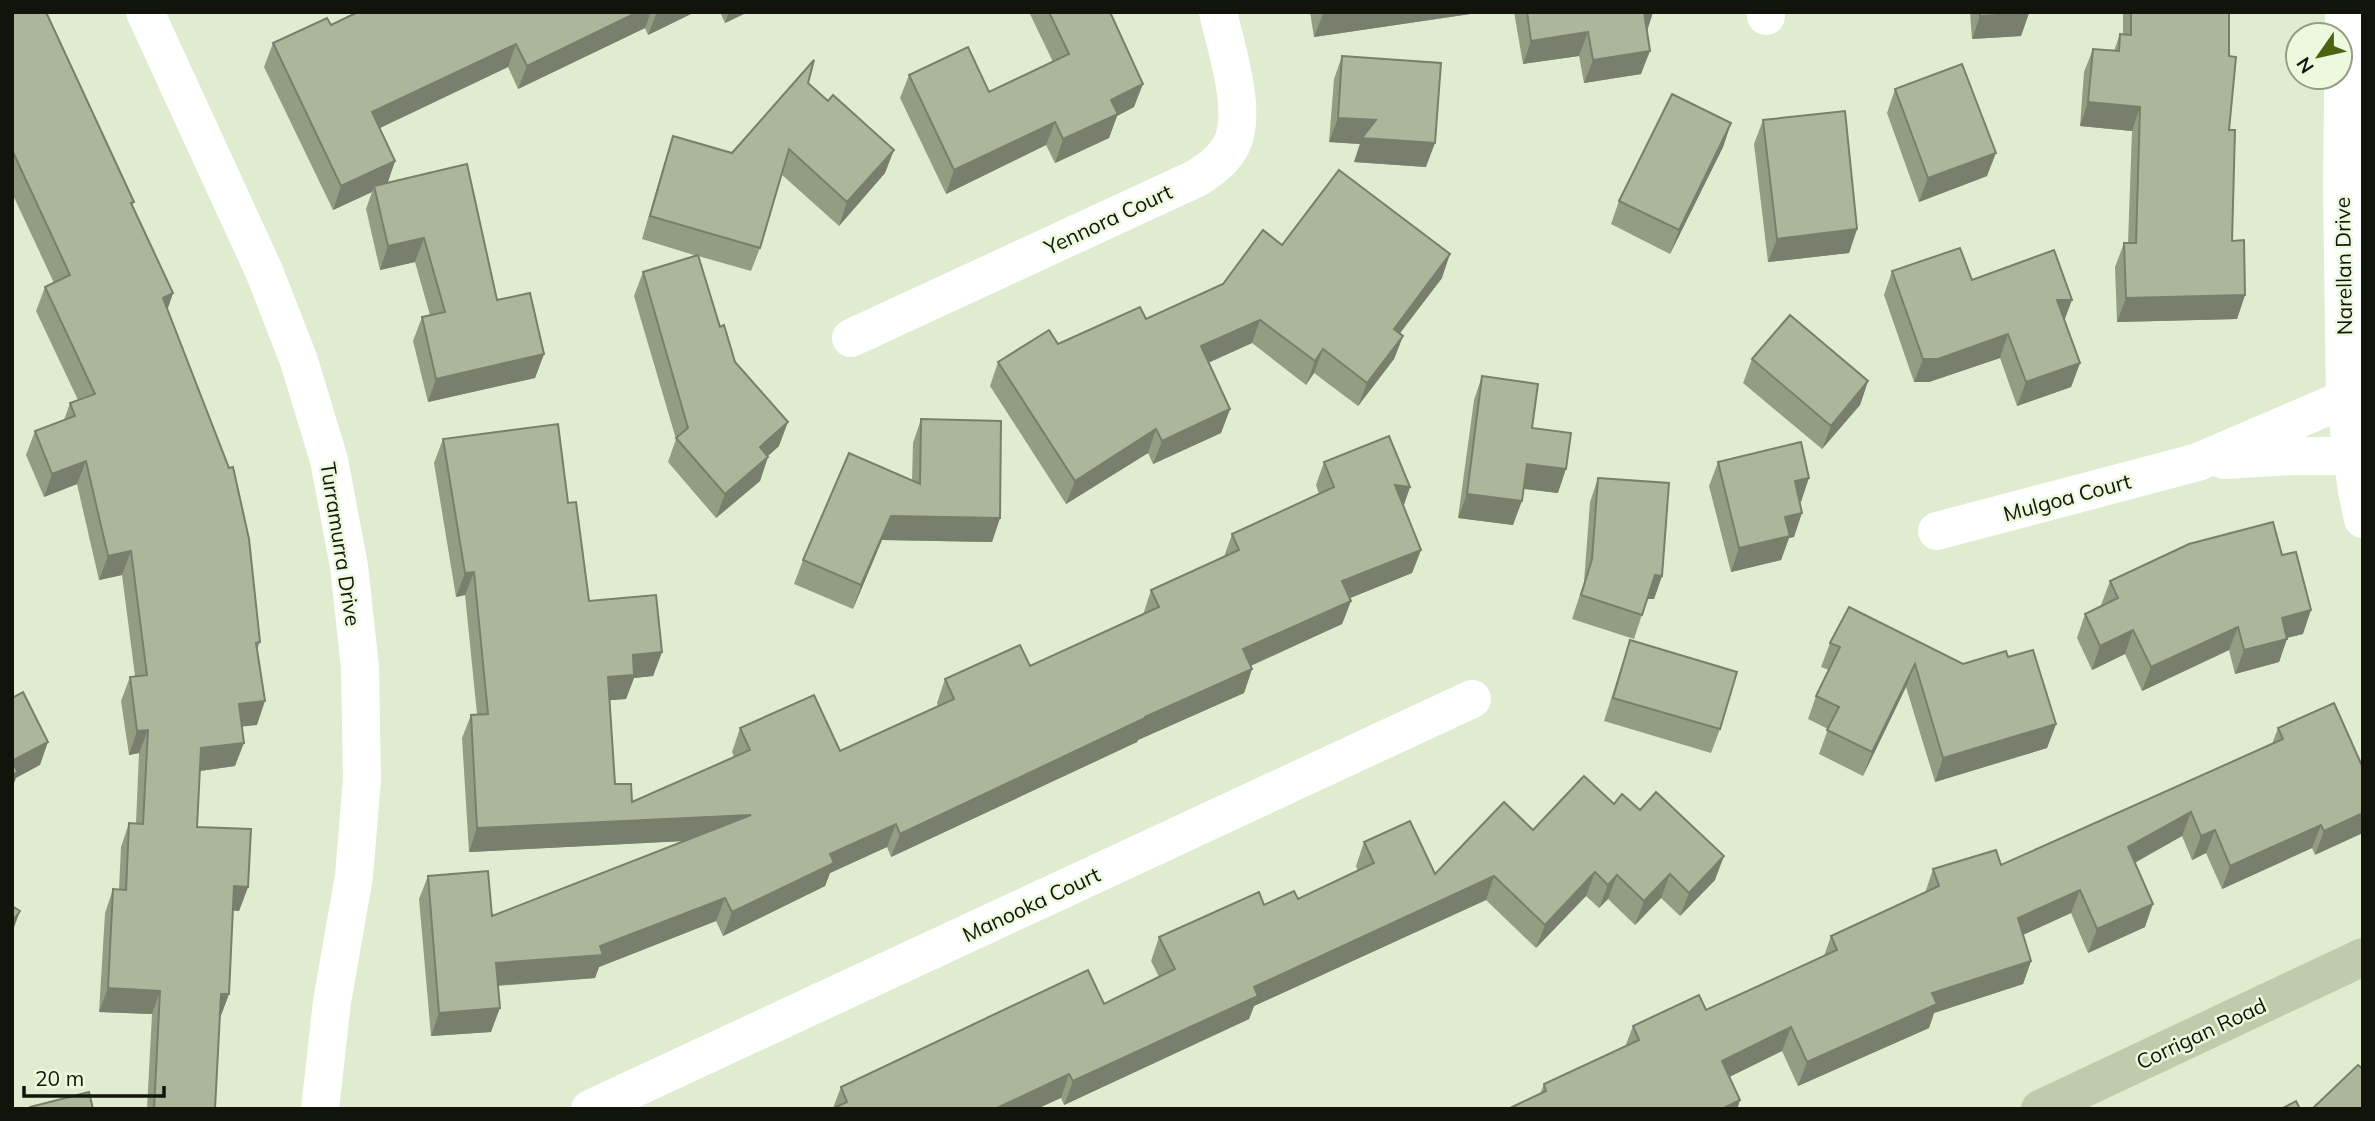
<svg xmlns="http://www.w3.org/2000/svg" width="2375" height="1121" font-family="Mulish,sans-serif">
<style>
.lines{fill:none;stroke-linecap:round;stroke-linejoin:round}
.minor{stroke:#fff;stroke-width:38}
.secondary{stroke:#c0caad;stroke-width:38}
.wall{fill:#939d84}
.shaded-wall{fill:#787f6c}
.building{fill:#abb69a;stroke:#787f6c;stroke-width:2}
.labels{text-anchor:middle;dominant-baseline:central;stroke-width:5;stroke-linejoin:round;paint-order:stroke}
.street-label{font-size:21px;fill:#10140a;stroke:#edf9dc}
</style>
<rect width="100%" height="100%" fill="#e0eccf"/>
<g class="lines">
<g class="minor">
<polyline points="145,12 264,271 299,361 329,460 349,566 360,667 362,779 354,876 332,1002 320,1109"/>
<polyline points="1766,12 1766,16"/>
<polyline points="2344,12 2342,185 2345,399 2357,491 2363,519"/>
<path d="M851,338L1197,178C1209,170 1221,162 1229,149C1250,118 1226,48 1218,12"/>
<polyline points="2224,460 2294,456 2351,456"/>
<polyline points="1937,531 2198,462 2345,399"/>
<polyline points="590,1109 1472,699"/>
</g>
<polyline class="secondary" points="2040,1109 2363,957"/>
</g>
<g class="wall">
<polygon points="12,12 134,202 132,206 173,293 167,309 260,642 257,650 257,725 242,726 235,766 200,771 197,827 248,887 239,911 233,910 229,994 220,1018 215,1109 147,1109 152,1014 99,1012 105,913 113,889 119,889 121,847 129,823 136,823 139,753 129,755 121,701 130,677 135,676 122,575 99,580 77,484 44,497 26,455 35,431 64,420 70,403 78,400 36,311 45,287 54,283 12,193"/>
<polygon points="358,12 695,12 648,35 645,28 518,89 508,67 380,128 395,161 387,183 497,300 544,354 535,378 428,402 413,341 422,317 430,315 415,262 380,270 366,209 372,192 333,210 264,67 273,43 331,25"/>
<polygon points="720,12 748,12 725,23"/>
<polygon points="1029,12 1110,12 1134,107 1117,116 1109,138 1055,163 1046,145 946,194 900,98 909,75 989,92 1053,62"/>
<polygon points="1310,12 1484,12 1314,37"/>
<polygon points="1514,12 1653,12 1647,31 1641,74 1584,83 1579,56 1523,64"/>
<polygon points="1970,12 2029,12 2021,36 1972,39"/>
<polygon points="2123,12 2229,12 2229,130 2232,241 2245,295 2237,319 2117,322 2115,267 2124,243 2128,243 2132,131 2080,126 2084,72 2093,49 2114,51 2120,34 2123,34"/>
<polygon points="1342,56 1426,167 1354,162 1360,144 1329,142 1334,79"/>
<polygon points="808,83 885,173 839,226 781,174 760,248 751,271 698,256 720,327 735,362 779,446 768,456 760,481 716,518 668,462 676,439 634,296 643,272 697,256 642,239 665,160 673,136 732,153"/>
<polygon points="1895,89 1987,176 1919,202 1887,113"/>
<polygon points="1763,120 1857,229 1849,253 1768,262 1754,144"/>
<polygon points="1731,123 1723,147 1670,254 1611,224 1619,201"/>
<polygon points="1282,245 1442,278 1399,333 1403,336 1394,359 1358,406 1314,373 1306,385 1252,343 1208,363 1230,409 1221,433 1153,464 1148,453 1066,504 990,386 998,362 1058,344 1146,319 1223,284"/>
<polygon points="1892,271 1972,280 2064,320 2080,363 2071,387 2017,406 2000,358 1929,382 1914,382 1884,295"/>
<polygon points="1752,359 1868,381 1860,405 1822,449 1743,383"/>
<polygon points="1482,376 1532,428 1558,493 1523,489 1513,525 1458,518 1474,400"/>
<polygon points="921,419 1000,518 992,542 882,540 853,609 794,584 803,560 912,481 913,443"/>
<polygon points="443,439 568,503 589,601 662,652 653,676 634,678 626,699 610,700 615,784 632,802 734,757 732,752 740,728 840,751 938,706 937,703 945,679 1030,666 1143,615 1151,590 1224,557 1232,534 1319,494 1316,485 1324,462 1410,487 1403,506 1421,550 1412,573 1350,598 1351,601 1342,624 1251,666 1252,669 1244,693 1138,740 1137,742 891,857 887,847 830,873 825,886 723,936 716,921 599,967 595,978 498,986 491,1032 431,1036 419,899 428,876 492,916 683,841 469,852 462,738 471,715 477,714 465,595 456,597 434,463"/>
<polygon points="1718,462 1801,502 1800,502 1794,537 1789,538 1781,560 1731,572 1709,486"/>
<polygon points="1598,478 1662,576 1654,599 1647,599 1634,639 1572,619 1584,582 1590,502"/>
<polygon points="2110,581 2303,634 2287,638 2279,662 2235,674 2229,650 2142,691 2125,654 2092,670 2077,638 2085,614 2102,606 2101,605"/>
<polygon points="1630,640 1720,729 1711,753 1604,721 1622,664"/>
<polygon points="1830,643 1963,664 2008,657 2056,724 2047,748 1935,782 1906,687 1863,776 1819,754 1828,729 1808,719 1816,696 1829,670 1821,667"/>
<polygon points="2278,728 2363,768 2315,855 2312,848 2222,889 2206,853 2192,860 2182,836 2135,863 2145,927 2088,953 2071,913 2023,935 2031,961 2023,984 1934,1013 1929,1028 1798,1086 1782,1051 1729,1077 1740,1100 1737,1109 1508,1109 1540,1094 1544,1084 1625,1047 1633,1026 1706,1010 1824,956 1831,936 1925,893 1933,869 2001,865 2272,744"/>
<polygon points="1614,804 1715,880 1680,916 1661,898 1635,925 1608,899 1599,908 1586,896 1536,948 1486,900 1254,1006 1249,1019 1064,1105 1061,1098 833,1108 841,1087 1104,1004 1159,977 1151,961 1159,937 1264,905 1298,899 1358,871 1356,866 1364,842 1435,874 1533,830"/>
</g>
<g class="shaded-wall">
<polygon points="638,12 651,12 645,28 518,89 527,66"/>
<polygon points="657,12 695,12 648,35"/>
<polygon points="729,12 748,12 725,23"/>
<polygon points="1331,12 1484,12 1314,37 1323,14"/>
<polygon points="1644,12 1653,12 1646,34"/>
<polygon points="1896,12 1921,12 1895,14"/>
<polygon points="2029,13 2021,36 1972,39 1980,16"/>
<polygon points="1588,32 1579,56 1523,64 1531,41"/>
<polygon points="516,44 508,67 363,136 372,112"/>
<polygon points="1650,51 1641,74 1584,83 1593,60"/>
<polygon points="1143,84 1134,107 1117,116 1109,138 1055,163 1063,139 1111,100"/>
<polygon points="2088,102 2140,107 2132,131 2080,126"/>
<polygon points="1338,118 1376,120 1435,143 1426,167 1354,162 1360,144 1329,142"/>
<polygon points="1055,122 1046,145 946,194 954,170"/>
<polygon points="1731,123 1723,147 1670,254 1679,230"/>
<polygon points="894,150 885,173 839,226 847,202"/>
<polygon points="1996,153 1987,176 1919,202 1928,178"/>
<polygon points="395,161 387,185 374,186 372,192 333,210 341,186"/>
<polygon points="1857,229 1849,253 1768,262 1777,239"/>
<polygon points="424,238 415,262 380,270 388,246"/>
<polygon points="1450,254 1442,278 1385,353 1394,329"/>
<polygon points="173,293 165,317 163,298"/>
<polygon points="2245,295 2237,319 2117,322 2126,298"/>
<polygon points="2057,300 2072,300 2063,324"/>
<polygon points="1260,320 1252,343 1192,370 1201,346"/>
<polygon points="2008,334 2000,358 1929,382 1914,382 1923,359"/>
<polygon points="1403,336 1394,359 1358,406 1367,383"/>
<polygon points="1323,349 1314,373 1306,385 1315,361"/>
<polygon points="544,354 535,378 428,402 436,379"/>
<polygon points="2080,363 2071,387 2017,406 2026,382"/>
<polygon points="1868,381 1860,405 1822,449 1831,426"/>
<polygon points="1230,409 1221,433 1153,464 1162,441"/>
<polygon points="788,422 779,446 751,471 760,447"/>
<polygon points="1156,429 1148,453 1066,504 1075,481"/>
<polygon points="768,457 760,481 716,518 725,494"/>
<polygon points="86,461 77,484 44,497 52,474"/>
<polygon points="1527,464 1566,469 1558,493 1518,488"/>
<polygon points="1809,478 1801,502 1786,505 1795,481"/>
<polygon points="1395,485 1410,487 1402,511"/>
<polygon points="1467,494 1522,501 1513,525 1458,518"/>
<polygon points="1802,513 1794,537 1789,538 1781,560 1731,572 1739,548 1785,517"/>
<polygon points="891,516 1000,518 992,542 882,540 853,609 861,585"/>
<polygon points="1421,550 1412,573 1333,605 1342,581"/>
<polygon points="131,551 122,575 99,580 108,556"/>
<polygon points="474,572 465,595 456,597 465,573"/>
<polygon points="1655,575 1662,576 1654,599 1646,599"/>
<polygon points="1351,601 1342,624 1234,673 1243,649"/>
<polygon points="2311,610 2303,634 2273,641 2282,618"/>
<polygon points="2238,627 2229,650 2142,691 2151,667"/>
<polygon points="2133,630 2125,654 2092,670 2100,646"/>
<polygon points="2287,639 2279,662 2235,674 2244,650"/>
<polygon points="662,652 653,676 634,678 626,699 600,701 608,677 633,655"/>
<polygon points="1915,664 1906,687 1863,776 1872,752"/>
<polygon points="1252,669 1244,693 1138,740 1137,742 891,857 900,834 1145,717"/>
<polygon points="265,701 257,725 230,728 239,704"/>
<polygon points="2056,724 2047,748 1935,782 1943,758"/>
<polygon points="148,730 139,753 129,755 137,731"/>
<polygon points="48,742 40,765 16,778 12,788 12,761"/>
<polygon points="244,743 235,766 192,772 201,748"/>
<polygon points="2191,812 2182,836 2119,871 2128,847"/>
<polygon points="2363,813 2363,833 2315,855 2324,831"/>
<polygon points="751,815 743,838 469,852 477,828"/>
<polygon points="896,824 887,847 830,873 825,886 723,936 732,912 830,854"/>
<polygon points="2321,825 2312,848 2222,889 2230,866"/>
<polygon points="2215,830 2206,853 2192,860 2201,836"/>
<polygon points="1724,856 1715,880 1680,916 1689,893"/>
<polygon points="1595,872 1586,896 1536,948 1545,925"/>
<polygon points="1670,874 1661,898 1635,925 1644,901"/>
<polygon points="1617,875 1608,899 1599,908 1608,885"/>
<polygon points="1494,876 1486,900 1254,1006 1249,1019 1064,1105 1073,1081 1254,987"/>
<polygon points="234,886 248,887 239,911 226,910"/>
<polygon points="2080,890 2071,913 2009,941 2018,918"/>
<polygon points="725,898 716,921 599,967 595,978 487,986 496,963 600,946"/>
<polygon points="2153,904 2145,927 2088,953 2097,929"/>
<polygon points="20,911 12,933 12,922"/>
<polygon points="2031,961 2023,984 1934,1013 1929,1028 1798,1086 1807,1062 1932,993"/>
<polygon points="108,988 160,991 152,1014 99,1012"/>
<polygon points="221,994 229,994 220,1018"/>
<polygon points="500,1008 491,1032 431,1036 439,1013"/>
<polygon points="1791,1027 1782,1051 1713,1085 1722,1061"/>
<polygon points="1069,1074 1061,1098 1037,1109 995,1109"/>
<polygon points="1740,1100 1737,1109 1722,1109"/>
</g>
<g class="building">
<polygon points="12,12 46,12 134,202 131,203 173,293 163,298 229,468 233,467 249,539 260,642 256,643 265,701 239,704 244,743 201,748 197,827 251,829 248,887 234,886 229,994 221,994 215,1109 154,1109 160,991 108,988 113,889 126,890 129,823 143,824 148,730 137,731 130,677 147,675 131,551 108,556 86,461 52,474 35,431 75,416 70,403 95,394 45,287 70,275 12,150"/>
<polygon points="358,12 638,12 527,66 516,44 372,112 395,161 341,186 273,43 327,18 331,25"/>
<polygon points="1049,12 1110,12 1143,84 1111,100 1118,114 1063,139 1055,122 954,170 909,75 968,47 989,92 1069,54"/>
<polygon points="1527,12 1644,12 1650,51 1593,60 1588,32 1531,41"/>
<polygon points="1980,12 2029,12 2029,13 1980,16"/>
<polygon points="2131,12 2229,12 2229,56 2236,57 2229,130 2235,130 2232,241 2244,240 2245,295 2126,298 2124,243 2136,243 2140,107 2088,102 2093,49 2119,51 2120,34 2131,35"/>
<polygon points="1342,56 1441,63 1435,143 1362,138 1376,120 1338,118"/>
<polygon points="814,60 808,83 828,101 833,95 894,150 847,202 789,149 760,248 650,216 673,136 732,153"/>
<polygon points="1962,64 1996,153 1928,178 1895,89"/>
<polygon points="1672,94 1731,123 1679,230 1619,201"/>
<polygon points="1845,111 1857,229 1777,239 1763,120"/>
<polygon points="467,164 497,300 530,293 544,354 436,379 422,317 445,312 424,238 388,246 374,186"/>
<polygon points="1339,170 1450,254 1394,329 1403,336 1367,383 1323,349 1315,361 1260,320 1201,346 1230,409 1162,441 1156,429 1075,481 998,362 1049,330 1058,344 1140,307 1146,319 1223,284 1263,230 1282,245"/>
<polygon points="1960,248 1972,280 2054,250 2072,300 2057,300 2080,363 2026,382 2008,334 1938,359 1923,359 1892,271"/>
<polygon points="698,255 720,327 724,325 735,362 788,422 760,447 768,457 725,494 676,438 688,428 643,272"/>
<polygon points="1790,315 1868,381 1831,426 1752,359"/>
<polygon points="1482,376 1538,384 1532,428 1571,433 1566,469 1527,464 1522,501 1467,494"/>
<polygon points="921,419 1001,421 1000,518 891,516 861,585 803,560 849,453 920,484"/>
<polygon points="558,424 568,503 576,502 589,601 656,595 662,652 633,655 634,675 608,677 615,784 631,784 632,802 750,750 740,728 814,695 840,751 954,699 945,679 1020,645 1030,666 1159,607 1151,590 1239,550 1232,534 1334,487 1324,462 1389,436 1410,487 1395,485 1421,550 1342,581 1351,601 1243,649 1252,669 1145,717 1145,718 900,834 896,824 830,854 834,863 732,912 725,898 600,946 603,955 496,963 500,1008 439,1013 428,876 488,871 492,916 751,815 477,828 471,715 488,714 474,572 465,573 443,439"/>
<polygon points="1801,442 1809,478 1795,481 1802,513 1785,517 1790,536 1739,548 1718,462"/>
<polygon points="1598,478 1669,483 1662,576 1655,575 1642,615 1581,595 1592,559"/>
<polygon points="2273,522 2282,555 2296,552 2311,610 2282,618 2287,639 2244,650 2238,627 2151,667 2133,630 2100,646 2085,614 2118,598 2110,581 2189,544"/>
<polygon points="1849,607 1963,664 2006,651 2008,657 2033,650 2056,724 1943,758 1915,664 1872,752 1827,730 1839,707 1816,696 1840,647 1830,643"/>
<polygon points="1630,640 1737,672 1720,729 1613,698"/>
<polygon points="23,692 48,742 12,761 12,698"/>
<polygon points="2334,703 2363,768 2363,813 2324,831 2321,825 2230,866 2215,830 2201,836 2191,812 2128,847 2153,904 2097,929 2080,890 2018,918 2031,961 1932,993 1937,1004 1807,1062 1791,1027 1722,1061 1740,1100 1722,1109 1508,1109 1546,1091 1544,1084 1639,1040 1633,1026 1699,995 1706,1010 1837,950 1831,936 1939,886 1933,869 1996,850 2001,865 2283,739 2278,728"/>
<polygon points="12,762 18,772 12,775"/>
<polygon points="1584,776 1614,804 1622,794 1640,810 1656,792 1724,856 1689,893 1670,874 1644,901 1617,875 1608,885 1595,872 1545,925 1494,876 1254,987 1258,996 1188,1028 1073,1081 1069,1074 995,1109 832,1109 847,1102 841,1087 1088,970 1104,1004 1175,969 1159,937 1259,892 1264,905 1294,891 1298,899 1374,863 1364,842 1410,821 1435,874 1504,802 1533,830"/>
<polygon points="12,906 20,911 12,922"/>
<polygon points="2358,1065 2363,1069 2363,1109 2312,1109"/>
<polygon points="89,1092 93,1109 30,1109 30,1107"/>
<polygon points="2296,1101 2300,1109 2281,1109"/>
</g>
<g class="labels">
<g class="street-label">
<text transform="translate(1108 219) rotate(-25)">Yennora Court</text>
<text transform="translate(2343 266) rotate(-91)">Narellan Drive</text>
<text transform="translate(2067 497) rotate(-15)">Mulgoa Court</text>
<text transform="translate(341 544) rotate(81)">Turramurra Drive</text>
<text transform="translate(1031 904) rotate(-25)">Manooka Court</text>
<text transform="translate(2201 1033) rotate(-25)">Corrigan Road</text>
</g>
</g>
<rect width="2375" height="1121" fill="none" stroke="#10140a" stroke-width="28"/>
<g transform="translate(2319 56) rotate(236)"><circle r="33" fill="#edf9dc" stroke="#959d88" stroke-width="2"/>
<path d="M0-5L12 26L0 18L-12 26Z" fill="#4b6311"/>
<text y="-10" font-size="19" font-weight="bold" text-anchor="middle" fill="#10140a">N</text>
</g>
<path d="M24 1086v10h140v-10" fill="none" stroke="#10140a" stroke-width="3.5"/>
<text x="35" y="1086" font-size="21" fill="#10140a" stroke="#edf9dc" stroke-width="5" paint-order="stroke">20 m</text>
</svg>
